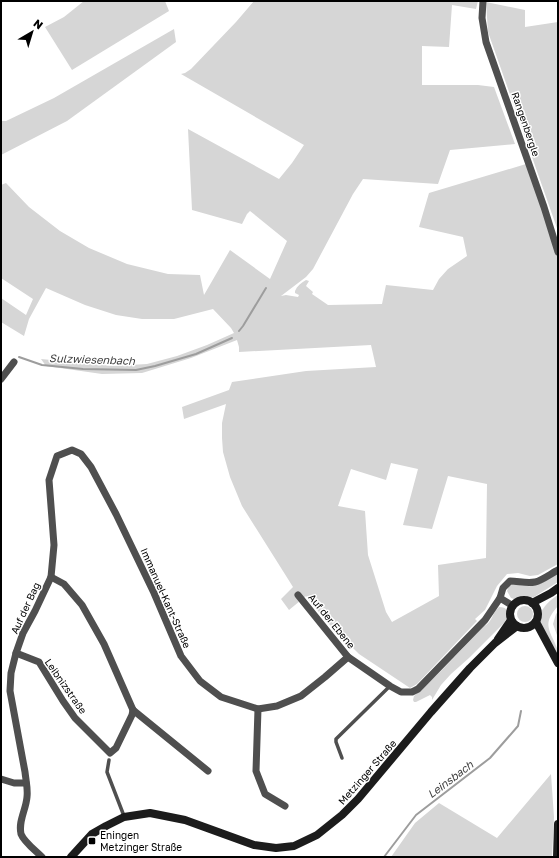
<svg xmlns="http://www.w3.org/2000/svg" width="559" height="858" font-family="'Golos Text',sans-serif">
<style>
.green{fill:#d6d6d6;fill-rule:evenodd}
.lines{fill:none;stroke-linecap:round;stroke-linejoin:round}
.stream{stroke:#9d9d9d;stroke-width:2}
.lane{stroke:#4f4f4f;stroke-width:3.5}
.street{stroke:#4f4f4f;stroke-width:7}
.secondary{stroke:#1c1c1c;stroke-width:8}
.poi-dot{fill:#000;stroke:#fff;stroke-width:1.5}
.labels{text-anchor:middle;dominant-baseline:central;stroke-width:3;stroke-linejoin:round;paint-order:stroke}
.street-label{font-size:10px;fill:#000;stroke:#fff}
.poi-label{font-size:10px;fill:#000;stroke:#fff;text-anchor:start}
.water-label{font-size:11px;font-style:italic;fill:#3e3e3e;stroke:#fff}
</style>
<rect width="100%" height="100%" fill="#fff"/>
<g class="green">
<polygon points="84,1 165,1 169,11 72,70 45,27 64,17"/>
<path d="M254,1H478L476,9L452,5L449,47L422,46V85H478L494,87L515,144L450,150L438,184L363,179L353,194L313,269L306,277L281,296L286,295L298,297L299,295L295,293V291C297,286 301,283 306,280L309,281L306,286L313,292L312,294L328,305L382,304L386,285L433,290L439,279L448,269L467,256L463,237L419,227L429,193L526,164L542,206L558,257V564L538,575L530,576L518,573L507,574L497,586L485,610L475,619L477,621L475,623L417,684L410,688L359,654L327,622L306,596L289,610L281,599L293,587L242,506L230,477L223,452L222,438V423L226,404L184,419L182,407L229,390L232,382L306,371L376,367L371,345L239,352V347L237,340L191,358L142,373L102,374L46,366L41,359L113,366L147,364L177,356L207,345L234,333L231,328L213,309L174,319H142L116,315L85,305L46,288L29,319L24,336L1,322V298L26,315L33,299L1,278V185L6,183L29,207L60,231L89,248L127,264L168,274L200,275L204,295L230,250L270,279L287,241L250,211L247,214L242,224L192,210L188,129L279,179L292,163L304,145L181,74L185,73L191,69L236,22ZM391,463L418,469L403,525L432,529L448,476L487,484L486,558L438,565L439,596L392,622L386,612L368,555L365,511L338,506L351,469L386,480Z"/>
<polygon points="486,2 525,10 525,27 558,22 558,231 488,32"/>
<polygon points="174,29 176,42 67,121 1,155 1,121 6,121 54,98"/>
<path d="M558,573V582L534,597L531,598L521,597L514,599L511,598L507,591L509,586C517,583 524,587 532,586C541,585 550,578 558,573Z"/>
<path d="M558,595V606C546,620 546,625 554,641C556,646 558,649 558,654L540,626C537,612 547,602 558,595Z"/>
<circle cx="525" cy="614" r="8"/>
<path d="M499,607C511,607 508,617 504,623L469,658L451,674L441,685L432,700V697L430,695L416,702H414L413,700L414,696L441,671L484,626C492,623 492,613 499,607Z"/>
<polygon points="558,612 558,638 553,624 556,614"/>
<polygon points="551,774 554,817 552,857 391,857 415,823 439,803 497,838"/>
</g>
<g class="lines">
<g class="stream">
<polyline points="239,331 243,326 266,288"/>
<polyline points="19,357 42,365 83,369 136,370 155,366 196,354 232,338"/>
<polyline points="384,857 416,815 490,758 518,726 521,711"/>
</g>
<g class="lane">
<polyline points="342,758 336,742 336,739 390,686"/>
<polyline points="109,760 107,772 124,816"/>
</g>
<g class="street">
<polyline points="483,1 482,18 486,42 544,207 558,252"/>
<polyline points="1,379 14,362"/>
<polyline points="51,577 64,584 82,605 104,644 133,710 208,771"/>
<path d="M298,595L348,657L390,686L401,692H412L418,689L485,620L500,598L503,588L510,581C518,581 527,584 535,582C541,581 552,573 558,570"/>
<polyline points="500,598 513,606"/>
<polyline points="16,653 39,662 63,701 75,718 110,753 116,748 132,715 133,710"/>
<polyline points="258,709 256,771 265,794 285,806"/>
<polyline points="1,779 14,783 26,783"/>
<path d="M42,857C36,851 24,842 21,834C18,821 26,810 27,797C28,789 26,781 25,772L10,691L11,673L16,653L23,633L35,611L51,577L54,545L49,480L57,456L72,450L81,454L91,467L116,514L154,593L181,656L200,681L221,697L258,709L277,706L301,696L325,677L348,657"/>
</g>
<g class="secondary">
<circle cx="524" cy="614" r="14"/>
<polyline points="532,603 551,593 558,588"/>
<polyline points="536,622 558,663"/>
<polyline points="498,639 511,620"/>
<polyline points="71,857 92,834 106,826 124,817 150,813 185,820 254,845 276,848 294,846 317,835 342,815 358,799 431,712 470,668 495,643 517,626"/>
<polyline points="557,857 558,824"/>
</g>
</g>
<rect class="poi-dot" x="88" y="837" width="8" height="8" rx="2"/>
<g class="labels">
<g class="street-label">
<text transform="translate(526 124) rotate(71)">Rangenbergle</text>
<text transform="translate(166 598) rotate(66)">Immanuel-Kant-Straße</text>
<text transform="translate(25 608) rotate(-65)">Auf der Bag</text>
<text transform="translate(332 621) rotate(51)">Auf der Ebene</text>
<text transform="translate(66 686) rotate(55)">Leibnizstraße</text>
<text transform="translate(367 772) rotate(-49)">Metzinger Straße</text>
</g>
<g class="poi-label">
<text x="100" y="835">Eningen<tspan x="100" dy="12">Metzinger Straße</tspan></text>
</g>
<g class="water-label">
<text transform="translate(92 359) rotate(2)">Sulzwiesenbach</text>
<text transform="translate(450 779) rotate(-37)">Leinsbach</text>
</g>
</g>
<rect width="559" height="858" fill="none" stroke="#000000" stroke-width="4"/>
<g transform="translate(32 32) rotate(38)" stroke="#ffffff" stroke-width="3" paint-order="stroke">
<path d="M0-3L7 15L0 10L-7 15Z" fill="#000000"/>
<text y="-6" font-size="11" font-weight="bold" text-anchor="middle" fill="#000000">N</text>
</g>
</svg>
